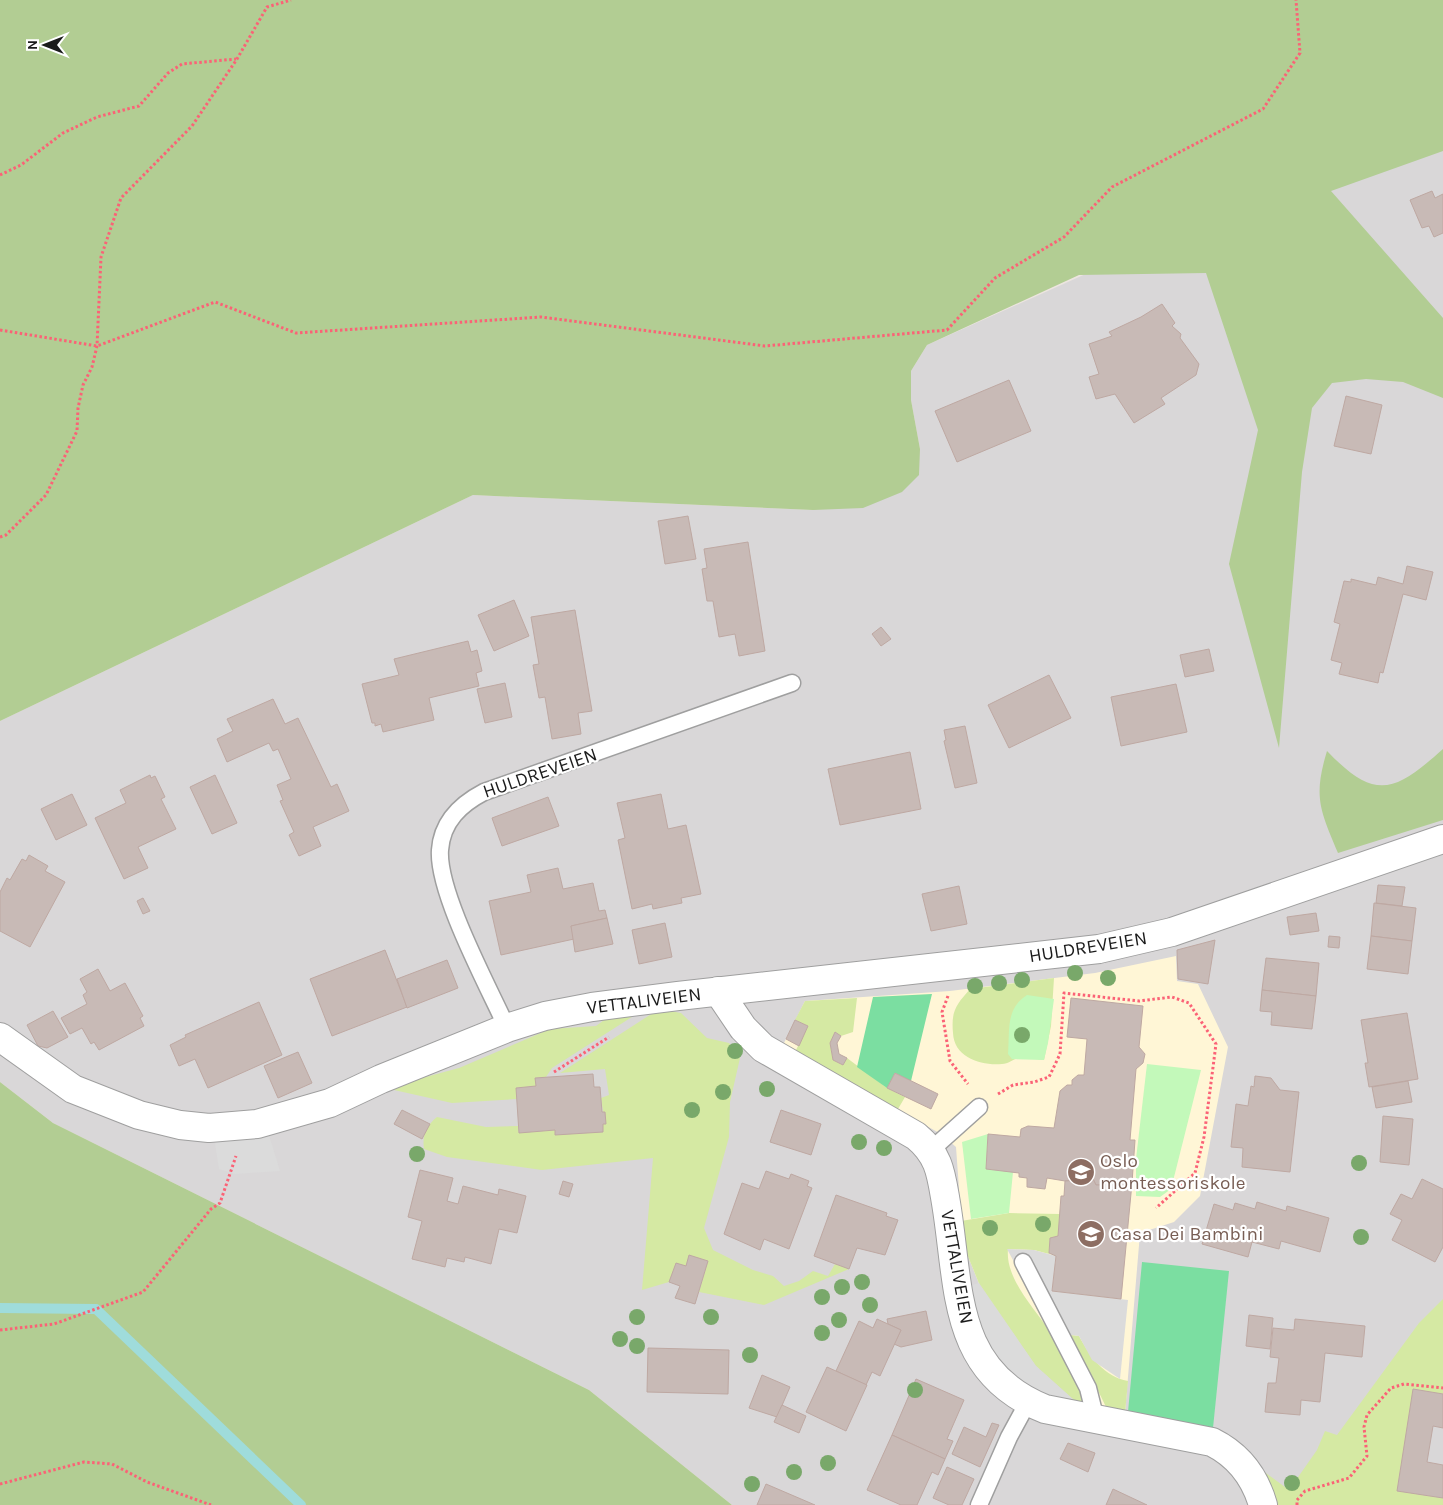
<svg xmlns="http://www.w3.org/2000/svg" width="1443" height="1505" font-family="Karla,sans-serif">
<style>
.residential{fill:#d9d7d8}
.education{fill:#fff6d6}
.grass{fill:#d5e9a3}
.forest{fill:#b2cd93}
.park{fill:#c3f9ba}
.pitch{fill:#7bdea1}
.parking{fill:#dbdbdb}
.lines{fill:none;stroke-linecap:round;stroke-linejoin:round}
.stream{stroke:#9fdcdb;stroke-width:10}
.building{fill:#c8bab6;stroke:#bea8a2}
.lane-casing{stroke:#9f9f9f;stroke-width:19}
.street-casing{stroke:#9f9f9f;stroke-width:30}
.path{stroke:#fb6276;stroke-width:3;stroke-dasharray:2.5 2.5;stroke-linecap:butt}
.lane{stroke:#fff;stroke-width:16}
.street{stroke:#fff;stroke-width:28}
.tree{fill:#79a86a}
.labels{text-anchor:middle;dominant-baseline:central;stroke-width:4.5;stroke-linejoin:round;paint-order:stroke}
.street-label{font-size:19px;fill:#1b1b1b;stroke:#fff}
.education-label{font-size:19px;fill:#785e54;stroke:#fff;text-anchor:start}
</style>
<rect width="100%" height="100%" fill="#ede5e0"/>
<polygon class="residential" points="1443,114 1443,1505 732,1505 589,1390 53,1123 0,1082 0,721 473,495 813,510 920,449 911,400 911,371 927,345"/>
<polygon class="education" points="1176,956 1177,981 1198,984 1228,1047 1200,1196 1174,1222 1140,1233 1125,1413 1075,1401 980,1286 963,1244 956,1147 941,1134 783,1045 805,1001 950,991 1095,973"/>
<g class="grass">
<path d="M1054,978L1051,1026L1044,1060C1036,1059 1028,1058 1020,1058C1014,1058 1009,1064 1002,1064C982,1066 954,1058 953,1033C951,1011 956,1005 970,989Z"/>
<polygon points="857,998 853,1032 841,1036 835,1032 830,1043 833,1060 843,1065 847,1058 887,1088 905,1097 898,1109 795,1052 808,1026 795,1020 805,1001"/>
<path d="M659,1009L681,1013L707,1038L729,1043L740,1058L730,1102L729,1137L704,1228L713,1250L753,1270L773,1276L784,1286L799,1281L813,1271L828,1276L835,1264L849,1269L764,1305L699,1292L708,1261L689,1255L686,1266L676,1263L669,1282L642,1290L653,1158L542,1170L447,1157L424,1149C422,1135 426,1126 437,1117L486,1127L518,1126L519,1133L555,1130V1135L603,1132V1124H605L601,1098L609,1095L605,1069L560,1073Z"/>
<polygon points="627,1014 635,1015 552,1068 546,1077 536,1078 536,1086 516,1088 517,1099 452,1103 385,1088 459,1068 550,1029 596,1026 604,1020"/>
<path d="M1009,1213L1060,1214L1058,1236L1050,1238L1049,1254L1034,1250L1008,1249C1005,1279 1035,1309 1051,1333C1064,1352 1078,1379 1084,1402L1075,1401L1036,1366L980,1286L963,1244L961,1221Z"/>
<polygon points="1443,1299 1443,1394 1413,1389 1397,1491 1443,1498 1443,1505 1273,1505 1263,1471 1289,1490 1317,1450 1325,1431 1337,1435 1419,1323"/>
<path d="M1071,1335L1079,1336C1090,1356 1104,1377 1128,1381L1125,1413L1107,1409Z"/>
</g>
<g class="forest">
<polygon points="0,0 1443,0 1443,151 1331,191 1443,318 1443,398 1403,382 1366,379 1332,383 1312,408 1302,472 1279,748 1229,564 1258,430 1206,273 1079,275 927,345 911,371 911,400 920,449 919,475 902,492 863,508 813,510 473,495 0,721"/>
<path d="M1443,749V820L1338,853C1320,810 1313,797 1327,751C1375,801 1394,793 1443,749Z"/>
<polygon points="0,1082 53,1123 589,1390 732,1505 0,1505"/>
</g>
<g class="park">
<path d="M1027,995L1054,999L1048,1043L1044,1060L1012,1059L1008,1054C1010,1031 1005,1009 1027,995Z"/>
<polygon points="1147,1064 1201,1070 1171,1189 1160,1197 1136,1196 1136,1159"/>
<polygon points="988,1134 986,1168 1013,1172 1009,1213 971,1219 962,1142"/>
</g>
<g class="pitch">
<polygon points="932,994 911,1081 895,1073 887,1088 857,1067 873,997"/>
<polygon points="1142,1262 1229,1271 1213,1428 1128,1412"/>
</g>
<g class="parking">
<polygon points="268,1132 280,1171 235,1174 219,1169 214,1137"/>
<polygon points="1007,1249 1034,1250 1056,1256 1052,1291 1128,1300 1120,1379 1092,1360 1079,1336 1071,1335 1045,1319"/>
<polygon points="979,1283 1036,1366 1075,1401 1056,1401 1011,1378 989,1352 966,1287"/>
</g>
<g class="lines">
<polyline class="stream" points="0,1308 96,1309 301,1505"/>
</g>
<g class="building">
<polygon points="1432,191 1435,198 1443,194 1443,233 1434,237 1429,226 1422,228 1410,200"/>
<polygon points="1162,304 1175,323 1172,326 1181,334 1180,338 1199,364 1196,375 1161,398 1165,404 1134,423 1115,394 1096,399 1089,377 1099,374 1089,344 1112,336 1109,332 1141,317"/>
<polygon points="1009,380 1031,431 957,462 935,411"/>
<polygon points="1346,396 1382,405 1371,454 1334,446"/>
<polygon points="688,516 696,559 665,564 658,521"/>
<polygon points="748,542 765,651 739,656 735,634 719,637 713,601 707,601 702,569 707,568 704,549"/>
<polygon points="1407,566 1433,572 1426,600 1403,594 1383,673 1380,672 1378,683 1339,674 1342,663 1331,660 1340,624 1334,622 1344,581 1351,582 1351,579 1376,585 1378,577 1403,584"/>
<polygon points="514,600 529,636 494,651 478,615"/>
<polygon points="575,610 592,711 578,713 581,734 552,739 545,697 539,698 533,665 539,664 531,617"/>
<polygon points="881,627 891,639 881,646 872,634"/>
<polygon points="468,641 471,652 477,650 482,671 476,673 479,686 429,698 434,720 383,732 381,724 375,726 375,723 372,723 362,684 399,675 394,659"/>
<polygon points="1209,649 1214,671 1185,677 1180,655"/>
<polygon points="1049,675 1071,718 1009,748 988,705"/>
<polygon points="505,683 512,717 485,723 477,689"/>
<polygon points="1176,684 1187,732 1121,746 1111,697"/>
<polygon points="273,699 285,724 298,718 331,787 337,784 349,811 313,827 321,846 299,856 289,835 294,832 280,801 283,800 277,785 291,779 278,749 273,751 269,743 227,762 217,739 233,731 227,719"/>
<polygon points="965,726 977,783 955,788 944,741 946,740 944,730"/>
<polygon points="910,752 921,809 840,825 828,769"/>
<polygon points="150,775 151,778 155,776 165,797 161,799 176,829 138,847 148,868 124,879 95,818 126,803 120,790"/>
<polygon points="215,775 237,823 212,834 190,787"/>
<polygon points="72,794 87,825 56,840 41,809"/>
<polygon points="661,794 668,829 686,825 701,894 681,898 682,903 653,909 652,904 632,909 618,840 625,838 617,803"/>
<polygon points="548,797 559,826 502,846 492,818"/>
<polygon points="29,855 48,866 45,871 65,882 30,947 0,931 0,892 7,878 10,880 22,859 26,861"/>
<polygon points="558,868 563,889 593,883 599,911 605,910 607,918 571,926 574,939 501,955 489,901 531,892 527,875"/>
<polygon points="1378,885 1405,887 1402,906 1376,903"/>
<polygon points="959,886 967,924 931,931 922,894"/>
<polygon points="143,898 150,911 143,914 137,901"/>
<polygon points="1374,903 1416,908 1412,941 1371,936"/>
<polygon points="1316,913 1319,931 1290,935 1287,917"/>
<polygon points="607,918 613,944 575,952 571,926"/>
<polygon points="665,923 672,957 639,964 632,930"/>
<polygon points="1329,936 1340,937 1339,948 1328,947"/>
<polygon points="1371,936 1412,941 1408,974 1367,969"/>
<polygon points="1215,940 1208,984 1178,979 1177,950"/>
<polygon points="385,950 407,1007 332,1036 310,979"/>
<polygon points="1266,958 1319,963 1316,996 1262,990"/>
<polygon points="447,960 458,988 407,1008 397,979"/>
<polygon points="98,969 110,991 125,983 143,1016 140,1018 144,1026 99,1050 94,1042 91,1044 82,1028 70,1034 61,1018 87,1004 83,995 87,992 80,979"/>
<polygon points="1262,990 1316,996 1312,1029 1271,1025 1272,1012 1260,1011"/>
<polygon points="1071,998 1143,1006 1139,1047 1145,1054 1143,1063 1136,1069 1130,1140 1135,1140 1132,1183 1106,1181 1102,1185 1096,1185 1093,1179 1065,1181 1047,1178 1045,1189 1027,1187 1027,1178 1019,1177 1019,1173 986,1169 988,1134 1020,1137 1021,1129 1028,1126 1054,1128 1060,1091 1067,1085 1072,1085 1072,1080 1078,1075 1084,1075 1087,1039 1067,1037"/>
<polygon points="259,1002 282,1055 208,1088 195,1059 179,1066 170,1045 186,1037 185,1035"/>
<polygon points="53,1011 68,1037 47,1048 38,1046 27,1025"/>
<polygon points="1407,1013 1418,1079 1369,1087 1365,1063 1368,1063 1361,1020"/>
<polygon points="795,1020 808,1026 799,1046 786,1039"/>
<polygon points="835,1032 841,1036 837,1043 839,1054 847,1058 843,1065 833,1060 830,1043"/>
<polygon points="298,1052 312,1083 278,1098 264,1066"/>
<polygon points="895,1073 938,1094 931,1109 887,1088"/>
<polygon points="593,1074 594,1087 600,1087 602,1112 605,1112 606,1124 603,1124 603,1132 555,1135 555,1130 519,1133 516,1088 536,1086 535,1078"/>
<polygon points="1255,1076 1271,1078 1280,1090 1299,1092 1290,1172 1242,1167 1243,1148 1231,1147 1236,1104 1248,1106 1251,1086 1254,1087"/>
<polygon points="1408,1081 1412,1102 1376,1108 1372,1087"/>
<polygon points="402,1110 430,1124 422,1139 394,1124"/>
<polygon points="781,1110 821,1124 811,1155 770,1142"/>
<polygon points="1383,1116 1413,1119 1409,1165 1380,1162"/>
<polygon points="420,1170 453,1178 447,1201 458,1204 463,1186 498,1195 499,1189 526,1196 517,1233 499,1229 491,1264 465,1257 464,1262 447,1258 445,1267 412,1259 422,1221 408,1217"/>
<polygon points="766,1171 789,1179 791,1174 809,1181 807,1186 812,1188 789,1249 764,1239 760,1250 724,1234 742,1183 759,1189"/>
<polygon points="1093,1179 1096,1185 1102,1185 1106,1181 1132,1183 1121,1299 1052,1291 1056,1256 1049,1253 1050,1238 1058,1236 1061,1196 1064,1196 1065,1181"/>
<polygon points="1422,1179 1443,1189 1443,1247 1435,1262 1392,1240 1402,1220 1390,1214 1401,1194 1412,1199"/>
<polygon points="563,1181 573,1184 569,1197 559,1194"/>
<polygon points="836,1195 887,1213 886,1216 898,1220 885,1255 857,1248 849,1269 814,1256"/>
<polygon points="1257,1202 1286,1211 1287,1206 1329,1218 1320,1252 1281,1241 1279,1249 1252,1242 1248,1257 1202,1244 1214,1204 1233,1210 1235,1203 1255,1209"/>
<polygon points="689,1255 708,1261 695,1304 675,1298 680,1286 669,1282 676,1263 686,1266"/>
<polygon points="926,1311 932,1340 901,1347 894,1344 901,1330 888,1324 887,1319"/>
<polygon points="1249,1315 1273,1318 1270,1349 1246,1346"/>
<polygon points="877,1319 901,1330 880,1376 872,1372 866,1385 836,1371 859,1321 873,1328"/>
<polygon points="1295,1319 1365,1326 1362,1357 1325,1353 1320,1402 1301,1400 1300,1415 1265,1412 1268,1383 1276,1383 1279,1358 1270,1357 1273,1328 1294,1330"/>
<polygon points="648,1348 729,1350 728,1394 647,1392"/>
<polygon points="827,1367 867,1385 846,1431 806,1412"/>
<polygon points="762,1375 790,1387 777,1417 749,1408"/>
<polygon points="916,1379 964,1400 947,1439 953,1441 945,1459 892,1435"/>
<polygon points="1413,1389 1443,1394 1443,1428 1433,1426 1427,1462 1443,1465 1443,1498 1397,1491"/>
<polygon points="782,1405 806,1416 799,1433 774,1422"/>
<polygon points="992,1423 999,1425 980,1467 952,1454 964,1427 986,1437"/>
<polygon points="892,1435 945,1459 938,1475 932,1472 917,1505 901,1505 867,1490"/>
<polygon points="1068,1443 1095,1453 1088,1472 1060,1459"/>
<polygon points="947,1467 974,1479 962,1505 949,1505 933,1498"/>
<polygon points="766,1484 815,1505 757,1505"/>
<polygon points="1113,1489 1147,1505 1106,1505"/>
</g>
<g class="lines">
<g class="lane-casing">
<g id="lane">
<path d="M507,1028C488,986 437,892 440,850C442,821 461,804 484,792L792,683"/>
<polyline points="931,1150 979,1107"/>
<polyline points="1023,1262 1088,1388 1096,1420"/>
<polyline points="979,1505 1009,1437 1028,1402"/>
</g>
</g>
<g class="street-casing">
<g id="street">
<path d="M718,991L743,1028L763,1048L916,1136C940,1156 941,1174 946,1203C960,1287 951,1372 1045,1409L1212,1442C1238,1455 1255,1477 1263,1505"/>
<polyline points="0,1037 73,1089 139,1115 180,1125 209,1128 257,1124 330,1103 381,1079 507,1028 545,1016 592,1007 678,996 1099,949 1172,932 1443,839"/>
</g>
</g>
<g class="path">
<polyline points="0,175 21,165 63,133 97,117 139,106 168,73 182,64 236,59"/>
<polyline points="0,330 97,346 215,302 296,333 541,317 765,346 947,330 995,278 1064,237 1112,187 1263,109 1300,53 1296,0"/>
<polyline points="0,537 6,535 46,495 77,431 78,408 83,385 92,367 97,346 101,257 121,198 192,126 237,59 267,7 291,0"/>
<polyline points="948,996 942,1012 950,1061 968,1084"/>
<polyline points="554,1072 609,1037"/>
<polyline points="998,1094 1013,1085 1034,1082 1049,1077 1060,1054 1064,993 1139,1001 1172,997 1189,1003 1216,1044 1204,1137 1195,1173 1156,1208"/>
<polyline points="0,1330 54,1324 143,1292 211,1209 220,1203 236,1156"/>
<polyline points="0,1484 84,1462 112,1464 147,1482 211,1505"/>
<polyline points="1297,1505 1297,1500 1305,1491 1349,1478 1367,1456 1364,1427 1367,1415 1391,1388 1404,1384 1443,1388"/>
</g>
<use href="#lane" class="lane"/>
<use href="#street" class="street"/>
</g>
<g class="tree">
<circle cx="1075" cy="973" r="8"/>
<circle cx="1108" cy="978" r="8"/>
<circle cx="1022" cy="980" r="8"/>
<circle cx="999" cy="983" r="8"/>
<circle cx="975" cy="986" r="8"/>
<circle cx="1022" cy="1035" r="8"/>
<circle cx="735" cy="1051" r="8"/>
<circle cx="767" cy="1089" r="8"/>
<circle cx="723" cy="1092" r="8"/>
<circle cx="692" cy="1110" r="8"/>
<circle cx="859" cy="1142" r="8"/>
<circle cx="884" cy="1148" r="8"/>
<circle cx="417" cy="1154" r="8"/>
<circle cx="1359" cy="1163" r="8"/>
<circle cx="1043" cy="1224" r="8"/>
<circle cx="990" cy="1228" r="8"/>
<circle cx="1361" cy="1237" r="8"/>
<circle cx="862" cy="1282" r="8"/>
<circle cx="842" cy="1287" r="8"/>
<circle cx="822" cy="1297" r="8"/>
<circle cx="870" cy="1305" r="8"/>
<circle cx="637" cy="1317" r="8"/>
<circle cx="711" cy="1317" r="8"/>
<circle cx="839" cy="1320" r="8"/>
<circle cx="822" cy="1333" r="8"/>
<circle cx="620" cy="1339" r="8"/>
<circle cx="637" cy="1346" r="8"/>
<circle cx="750" cy="1355" r="8"/>
<circle cx="915" cy="1390" r="8"/>
<circle cx="828" cy="1463" r="8"/>
<circle cx="794" cy="1472" r="8"/>
<circle cx="1292" cy="1483" r="8"/>
<circle cx="752" cy="1484" r="8"/>
</g>
<defs>
<g id="school-disc" transform="scale(1.4375)"><circle r="9.5" fill="#8d6e63" stroke="#fff"/><path d="M0-5L7-2L0 1L-7-2ZM-4 1L0 2.5L4 1V4Q0 6-4 4Z" fill="#fff"/></g>
</defs>
<g fill-rule="evenodd">
<use href="#school-disc" x="1081" y="1172"/>
<use href="#school-disc" x="1091" y="1234"/>
</g>
<g class="labels">
<g class="street-label">
<text transform="translate(540 773) rotate(-19)">HULDREVEIEN</text>
<text transform="translate(1088 947) rotate(-9)">HULDREVEIEN</text>
<text transform="translate(644 1001) rotate(-7)">VETTALIVEIEN</text>
<text transform="translate(957 1267) rotate(80)">VETTALIVEIEN</text>
</g>
<g class="education-label">
<text x="1100" y="1161">Oslo<tspan x="1100" dy="22">montessoriskole</tspan></text>
<text x="1110" y="1234">Casa Dei Bambini</text>
</g>
</g>
<g transform="translate(45 45) rotate(270)" stroke="#ffffff" stroke-width="4" paint-order="stroke">
<path d="M0-4L9 19L0 12L-9 19Z" fill="#1b1b1b"/>
<text y="-8" font-size="14" font-weight="bold" text-anchor="middle" fill="#1b1b1b">N</text>
</g>
</svg>
